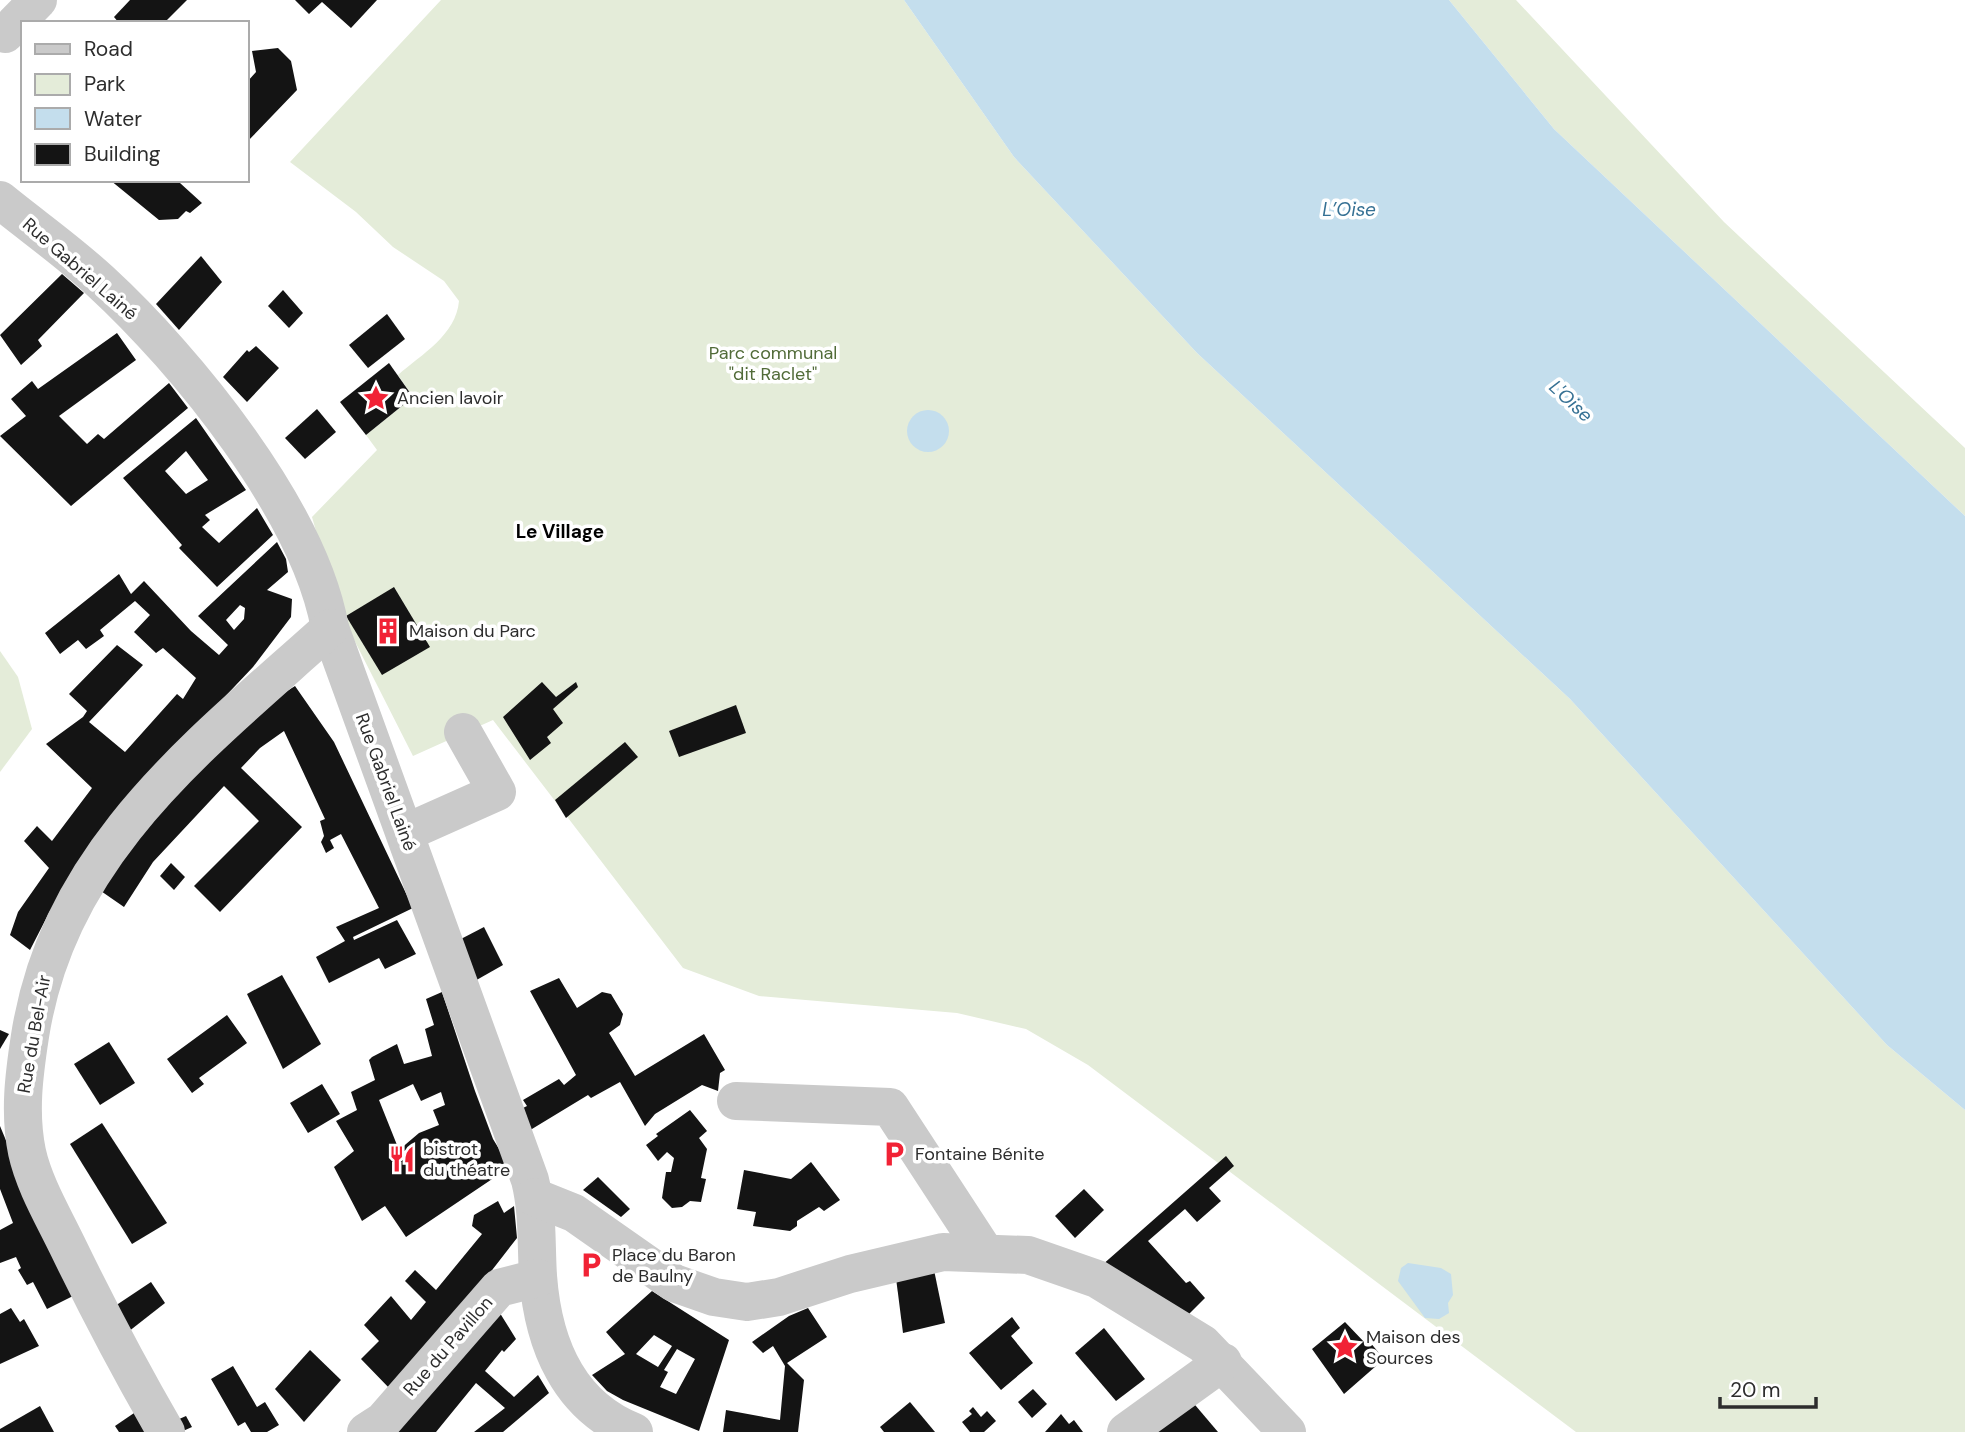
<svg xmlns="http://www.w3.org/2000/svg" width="1965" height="1432" font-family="'DM Sans',sans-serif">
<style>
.green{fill:#e4ecd9}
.water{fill:#c4deed}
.building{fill:#141414;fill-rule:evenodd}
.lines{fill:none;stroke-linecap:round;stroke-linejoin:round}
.minor{stroke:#cacaca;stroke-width:38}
.labels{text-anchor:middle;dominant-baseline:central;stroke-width:7;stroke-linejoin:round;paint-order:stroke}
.street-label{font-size:18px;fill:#2d2d2d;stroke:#fff}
.park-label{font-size:18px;fill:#516b38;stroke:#fff}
.poi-label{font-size:18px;fill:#2d2d2d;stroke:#fff;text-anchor:start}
.water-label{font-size:19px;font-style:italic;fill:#367194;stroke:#fff}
.neighbourhood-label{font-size:19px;font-weight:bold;fill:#000;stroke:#fff}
</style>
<rect width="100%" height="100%" fill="#fff"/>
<g class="green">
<path d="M441,0H904L1014,157L1197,353L1570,699L1887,1045L1965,1110V1432H1576L1088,1065L1026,1029L957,1013L759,996L683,968L493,720L413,756L338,608L312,517L377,450L366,435L413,397L398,375C422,354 456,335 459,301L444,281L393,247L356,212L290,162Z"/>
<polygon points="1449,0 1516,0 1724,222 1965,448 1965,516 1554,129"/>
<polygon points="0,651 18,677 32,729 0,772"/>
</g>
<g class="water">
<polygon points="904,0 1449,0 1554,129 1965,516 1965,1110 1887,1045 1570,699 1197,353 1014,157"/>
<circle cx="928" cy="431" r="21"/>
<polygon points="1408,1263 1441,1268 1451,1274 1453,1295 1448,1303 1449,1313 1439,1319 1425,1318 1398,1281 1401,1268"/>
</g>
<g class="building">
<polygon points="130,0 187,0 164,23 119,23 114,17"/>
<polygon points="295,0 377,0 351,28 322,2 309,14"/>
<polygon points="278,48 291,61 297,90 247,142 247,82 256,72 252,51"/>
<polygon points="110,180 182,180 180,183 202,203 190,213 186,211 178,219 159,220"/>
<polygon points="201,256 222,282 179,330 156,304"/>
<polygon points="62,274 84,293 38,340 42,346 21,365 0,335"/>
<polygon points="283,290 303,313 289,328 268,306"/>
<polygon points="387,314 405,339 368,368 349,345"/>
<polygon points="117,333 136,360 59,416 87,444 98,434 104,439 169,383 188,408 71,506 0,436 26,416 11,399 32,381 38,389"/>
<polygon points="256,346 279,368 247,402 223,377 247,350 249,352"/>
<polygon points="389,363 413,397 366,435 340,402"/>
<polygon points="317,409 336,432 305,459 285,438"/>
<path d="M196,418L246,490L205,515L210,520L202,527L219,543L257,508L273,535L217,587L179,548L182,545L123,478ZM186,451L208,480L186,494L165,471Z"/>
<path d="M277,542L286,559L288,572L267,590L292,599L291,617L253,667L201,722L50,911L30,950L10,935L18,912L49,868L24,841L37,826L52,841L92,788L46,744L83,717L87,711L69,694L117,645L143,665L89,722L125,752L177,694L183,699L196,678L163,648L156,653L134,632L150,615L135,601L100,630L104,636L86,649L78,640L60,654L45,633L119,574L131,594L144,581L191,631L219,655L228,645L198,616ZM240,605L245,608L244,619L234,630L226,620Z"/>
<polygon points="394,587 430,647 382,675 346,616"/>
<polygon points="542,682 556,697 576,682 578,687 553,709 563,723 547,737 551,743 530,760 503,717"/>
<polygon points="295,686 334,742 413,908 353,937 354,940 397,920 416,954 385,969 379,958 329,983 316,957 345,941 336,927 379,908 341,834 330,840 334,848 326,853 321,842 324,836 320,821 325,819 284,731 260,748 241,768 302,827 220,912 194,886 259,821 224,786 153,862 124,907 98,889 127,844 264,706"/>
<polygon points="736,705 746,733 679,757 669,731"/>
<polygon points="625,742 638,757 566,818 555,800"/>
<polygon points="171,863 185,877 174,890 160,876"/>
<polygon points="484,927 503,965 473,982 459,940"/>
<polygon points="282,975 321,1044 283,1069 247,994"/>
<polygon points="559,978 577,1008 602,992 611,994 623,1014 620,1025 609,1033 635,1076 704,1034 725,1070 720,1073 718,1091 702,1085 655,1114 645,1126 620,1082 591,1098 588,1095 527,1132 519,1110 527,1106 523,1100 559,1079 564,1085 576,1075 530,991"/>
<path d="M442,992L475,1091L493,1139L510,1167L406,1237L385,1206L362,1221L334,1167L354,1151L336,1121L357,1110L351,1092L375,1080L369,1060L372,1057L397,1044L404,1064L432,1056L425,1029L434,1025L426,999ZM413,1084L421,1101L441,1092L445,1105L433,1110L439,1125L419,1133L399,1150L379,1100Z"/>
<polygon points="227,1015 247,1043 199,1078 204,1084 192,1093 167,1059"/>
<polygon points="0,1030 9,1034 0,1049"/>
<polygon points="109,1042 135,1083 100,1105 74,1064"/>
<polygon points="322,1084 340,1114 308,1133 290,1103"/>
<polygon points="690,1110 707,1131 699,1138 707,1149 701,1178 706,1179 701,1202 690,1201 682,1207 672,1208 662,1198 666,1172 671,1172 674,1158 667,1152 658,1161 646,1145 658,1136 656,1134"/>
<polygon points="102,1123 167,1223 132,1244 70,1144"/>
<polygon points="0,1126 32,1203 77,1294 47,1309 33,1282 27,1285 18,1270 21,1268 16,1257 0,1263 0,1230 13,1223 0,1189"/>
<polygon points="1226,1156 1234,1166 1209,1188 1221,1201 1197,1222 1185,1209 1148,1241 1186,1283 1190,1281 1205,1298 1188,1315 1101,1266"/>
<polygon points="811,1162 840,1200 824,1211 819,1207 797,1221 797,1226 790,1231 753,1226 756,1212 737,1209 744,1170 791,1179"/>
<polygon points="598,1177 630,1209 621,1217 583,1190"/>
<polygon points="1084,1189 1104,1210 1075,1238 1055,1216"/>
<polygon points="498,1201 504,1213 514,1206 517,1238 430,1350 391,1390 361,1359 379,1341 364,1325 391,1296 411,1320 426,1302 405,1281 415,1270 436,1290 482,1234 472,1226 474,1215"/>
<polygon points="934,1270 945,1323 903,1333 896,1278"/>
<polygon points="151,1282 165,1303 128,1332 115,1306"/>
<path d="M652,1291L729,1340L699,1431L623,1400L607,1391L592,1375L625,1354L606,1332ZM654,1335L672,1346L658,1367L636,1354ZM677,1349L695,1359L676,1394L660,1387L668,1372L664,1370Z"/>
<polygon points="11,1308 20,1322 24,1319 39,1346 0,1364 0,1314"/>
<polygon points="808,1308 827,1337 787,1363 804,1380 798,1432 723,1432 726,1410 780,1420 785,1366 773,1346 763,1353 752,1342 789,1316"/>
<polygon points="498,1310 516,1339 504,1352 502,1350 485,1371 514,1397 538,1375 549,1393 503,1432 474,1432 505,1408 476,1383 436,1432 394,1432"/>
<polygon points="1012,1317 1020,1328 1011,1336 1033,1363 1001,1390 969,1353"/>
<polygon points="1345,1322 1366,1344 1369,1341 1384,1359 1344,1394 1312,1349"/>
<polygon points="1104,1328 1145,1379 1116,1401 1075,1353"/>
<polygon points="310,1350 341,1380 304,1422 275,1389"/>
<polygon points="233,1366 257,1407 265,1402 279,1425 267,1432 251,1432 245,1422 238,1426 211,1379"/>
<polygon points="1033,1389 1047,1404 1032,1418 1018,1402"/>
<polygon points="1190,1399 1218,1432 1151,1432"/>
<polygon points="910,1402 935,1432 884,1432 880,1427"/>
<polygon points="40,1406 54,1432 0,1432 0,1429"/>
<polygon points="973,1407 981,1417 987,1411 996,1421 984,1432 970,1432 962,1422 972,1414 969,1411"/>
<polygon points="137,1411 149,1432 119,1432 115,1426"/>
<polygon points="1061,1414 1069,1424 1074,1420 1083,1432 1045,1432"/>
<polygon points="186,1416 192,1427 183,1431 177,1420"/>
</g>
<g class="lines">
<g class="minor">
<polyline points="5,34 38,0"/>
<path d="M0,200C33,227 69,252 100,281C187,361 309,511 330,628L530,1180C538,1212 536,1244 538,1276C543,1343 568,1406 634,1432"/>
<polyline points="405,833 497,792 463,732"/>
<polyline points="736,1101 890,1107 984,1251"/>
<polyline points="534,1197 574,1213 674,1283 714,1297 747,1302 779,1297 850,1274 943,1252 1028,1255 1097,1279 1203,1344 1287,1432"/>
<path d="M166,1432C130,1370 98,1309 67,1245C53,1216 34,1184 27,1152C19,1113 24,1075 30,1036C59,851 199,746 330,628"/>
<polyline points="366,1432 383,1421 499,1288 538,1278"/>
<polyline points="1126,1432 1223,1362"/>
</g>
</g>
<defs>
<g id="sight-bare" transform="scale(2.1)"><path d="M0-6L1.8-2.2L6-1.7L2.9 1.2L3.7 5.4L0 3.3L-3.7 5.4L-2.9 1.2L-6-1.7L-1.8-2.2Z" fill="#f12235" stroke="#fff" stroke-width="2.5" paint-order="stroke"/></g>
<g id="building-bare" transform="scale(2.1)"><path d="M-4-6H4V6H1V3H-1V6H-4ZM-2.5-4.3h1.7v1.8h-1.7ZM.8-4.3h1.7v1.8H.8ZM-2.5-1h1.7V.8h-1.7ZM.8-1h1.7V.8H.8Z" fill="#f12235" stroke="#fff" stroke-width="2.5" paint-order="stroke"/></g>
<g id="parking-bare" transform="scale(2.1)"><path d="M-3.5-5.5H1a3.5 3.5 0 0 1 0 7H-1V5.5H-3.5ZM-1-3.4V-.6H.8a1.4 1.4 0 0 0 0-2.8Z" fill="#f12235" stroke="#fff" stroke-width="2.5" paint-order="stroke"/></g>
<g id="restaurant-bare" transform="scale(2.1)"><path d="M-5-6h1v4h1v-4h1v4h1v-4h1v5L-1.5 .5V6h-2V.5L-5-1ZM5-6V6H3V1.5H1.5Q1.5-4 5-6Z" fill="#f12235" stroke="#fff" stroke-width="2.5" paint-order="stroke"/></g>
</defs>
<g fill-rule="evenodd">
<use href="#sight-bare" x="376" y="398"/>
<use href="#building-bare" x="388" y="631"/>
<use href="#parking-bare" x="894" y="1154"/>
<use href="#restaurant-bare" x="402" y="1159"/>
<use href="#parking-bare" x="591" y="1265"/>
<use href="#sight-bare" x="1345" y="1347"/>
</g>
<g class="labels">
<g class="street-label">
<text transform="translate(80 269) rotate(41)">Rue Gabriel Lainé</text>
<text transform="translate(386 782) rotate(70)">Rue Gabriel Lainé</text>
<text transform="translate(34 1034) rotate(-80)">Rue du Bel-Air</text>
<text transform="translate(448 1346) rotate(-49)">Rue du Pavillon</text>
</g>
<g class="park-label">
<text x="773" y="353">Parc communal<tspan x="773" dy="21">"dit Raclet"</tspan></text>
</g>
<g class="poi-label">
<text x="397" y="398">Ancien lavoir</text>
<text x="409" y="631">Maison du Parc</text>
<text x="423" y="1149">bistrot<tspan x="423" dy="21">du théatre</tspan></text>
<text x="915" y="1154">Fontaine Bénite</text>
<text x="612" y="1255">Place du Baron<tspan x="612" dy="21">de Baulny</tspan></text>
<text x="1366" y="1337">Maison des<tspan x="1366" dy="21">Sources</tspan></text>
</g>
<g class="water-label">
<text x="1349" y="209">L’Oise</text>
<text transform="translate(1571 401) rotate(43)">L'Oise</text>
</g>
<g class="neighbourhood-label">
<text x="560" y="531">Le Village</text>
</g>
</g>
<rect x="21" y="21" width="228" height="161" fill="#ffffff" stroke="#ababab" stroke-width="2"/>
<rect x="35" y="44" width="35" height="10" fill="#cacaca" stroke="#ababab" stroke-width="2"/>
<text x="84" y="56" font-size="21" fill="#2d2d2d">Road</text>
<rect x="35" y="74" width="35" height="21" fill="#e4ecd9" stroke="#ababab" stroke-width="2"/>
<text x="84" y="91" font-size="21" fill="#2d2d2d">Park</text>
<rect x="35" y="108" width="35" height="21" fill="#c4deed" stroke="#ababab" stroke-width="2"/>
<text x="84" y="126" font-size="21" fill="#2d2d2d">Water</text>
<rect x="35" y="144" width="35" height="21" fill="#141414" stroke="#ababab" stroke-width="2"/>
<text x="84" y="161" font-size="21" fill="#2d2d2d">Building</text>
<path d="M1720 1397v10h96v-10" fill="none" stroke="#2d2d2d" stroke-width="3.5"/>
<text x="1730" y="1397" font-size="21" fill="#2d2d2d" stroke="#ffffff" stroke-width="5" paint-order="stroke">20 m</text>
</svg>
